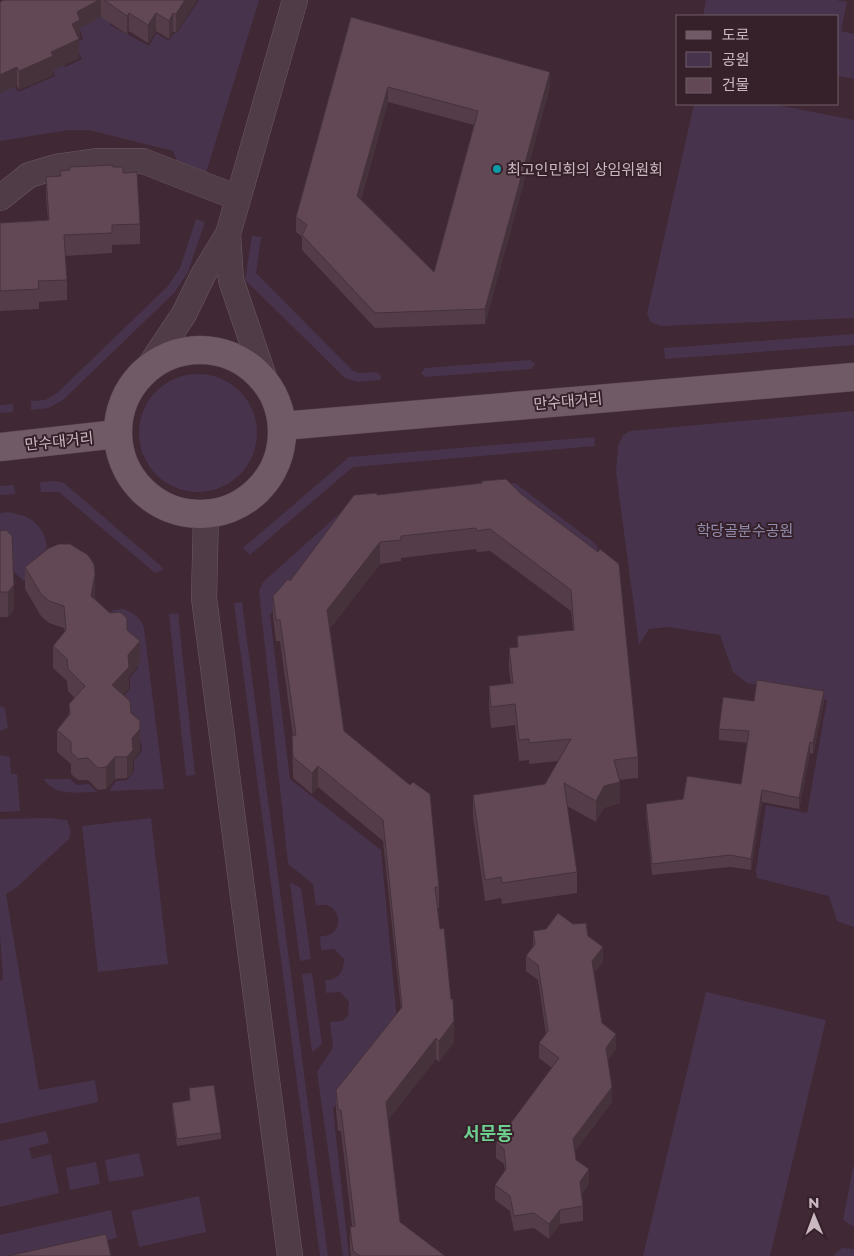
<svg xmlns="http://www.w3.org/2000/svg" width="854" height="1256" font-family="Montserrat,'Noto Sans KR',sans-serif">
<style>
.green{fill:#47334c}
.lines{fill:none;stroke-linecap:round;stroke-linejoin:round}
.street-casing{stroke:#6d5a64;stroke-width:26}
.primary-casing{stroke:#59464f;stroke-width:29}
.street{stroke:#503c46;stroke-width:25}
.primary{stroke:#705a65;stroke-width:28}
.wall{fill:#543d48;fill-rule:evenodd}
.shaded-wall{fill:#45323b}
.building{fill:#624754;stroke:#45323b;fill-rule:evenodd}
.culture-dot{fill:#0f9aa8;stroke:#36212b;stroke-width:2}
.labels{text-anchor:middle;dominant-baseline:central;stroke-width:4;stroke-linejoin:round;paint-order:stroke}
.poi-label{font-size:15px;fill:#cab9c1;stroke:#36212b;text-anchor:start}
.street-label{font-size:15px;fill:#cab9c1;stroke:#36212b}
.park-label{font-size:15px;fill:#928dae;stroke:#36212b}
.quarter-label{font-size:18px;font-weight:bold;fill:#6ed090;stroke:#36212b}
</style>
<rect width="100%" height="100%" fill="#402834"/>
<g class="green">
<polygon points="52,0 101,0 111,22 110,25 149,46 156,33 169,41 174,33 176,34 199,0 259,0 206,173 177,161 173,151 89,130 69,130 0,141 0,89 13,83 18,92 55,76 51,66 62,61 65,67 82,59 74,43 83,39 74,12"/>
<polygon points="706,0 836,0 847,2 841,31 854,34 854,79 838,76 838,16 703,16"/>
<polygon points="694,104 772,104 854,120 854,318 661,326 651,322 647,314"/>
<polygon points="196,219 205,222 188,272 174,293 63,400 49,408 31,410 31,401 45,400 56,394 167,287 180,268"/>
<polygon points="252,236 261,237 256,273 352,370 359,373 376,372 381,376 380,380 358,382 345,378 245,280"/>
<polygon points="854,334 854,345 665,359 664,348"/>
<polygon points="530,360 535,364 531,369 425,377 421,373 425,368"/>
<circle cx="198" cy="433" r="59"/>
<polygon points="13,404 13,412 0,413 0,405"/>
<polygon points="854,411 854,927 837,921 829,896 757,878 756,870 766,805 807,813 827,700 747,683 733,672 720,635 668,627 649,629 639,645 616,472 618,446 623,435 630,431"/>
<polygon points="594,437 595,446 353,467 250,555 243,548 349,457"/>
<polygon points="55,481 64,483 161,566 163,570 155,573 59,492 41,492 40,482"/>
<path d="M515,483L592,541L597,546L603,568L352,515L270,615L290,779L381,850L397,1020L392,1031L333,1109L349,1256H343L317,1072L333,1047L330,1022L342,1021L348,1016L349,1002L340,992L326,993L325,980C338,981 344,971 344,959L334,949L321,950L320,936C347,938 342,897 316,906L313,884L288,864L259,591L263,582L349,505L363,496Z"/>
<polygon points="14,485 15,494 0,495 0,486"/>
<path d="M9,512C15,514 23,515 28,518C48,528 53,556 38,572C34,576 28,578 24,581L14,572L13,560L7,554H0V513Z"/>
<polygon points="242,602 328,1256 320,1256 234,603"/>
<path d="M123,609C134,613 140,617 144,628L164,789L109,791L116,781L127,780L134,772V760L142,751L141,742L132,734L124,696L130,689V677L138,668L137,660L103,615L114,610Z"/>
<polygon points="178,613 195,775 186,776 169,614"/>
<polygon points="0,706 5,708 8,728 0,731"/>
<polygon points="0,755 10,757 11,774 17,774 20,811 0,812"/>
<path d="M44,779H70L77,785L89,784L97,792C78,792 54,797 44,779Z"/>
<polygon points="49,818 67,820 71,832 69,839 17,887 6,894 39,1090 95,1080 98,1102 0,1124 0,981 3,980 0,934 0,819"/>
<polygon points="151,818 168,964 98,972 82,826"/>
<polygon points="290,882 301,888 311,959 300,961"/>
<polygon points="312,973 322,1044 312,1052 302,974"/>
<polygon points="706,992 826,1020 770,1256 643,1256"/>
<polygon points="46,1131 49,1143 29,1148 32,1159 51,1154 59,1193 0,1207 0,1141"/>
<polygon points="139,1153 144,1176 109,1182 105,1160"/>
<polygon points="96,1162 100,1184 70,1190 66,1168"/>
<polygon points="854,1163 854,1227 843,1220"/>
<polygon points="199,1196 206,1232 139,1247 131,1211"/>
<polygon points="111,1210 117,1238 39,1256 0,1256 0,1235"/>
<polygon points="842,1248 854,1249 854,1256 833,1256"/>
</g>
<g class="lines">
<g class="street-casing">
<g id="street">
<polyline points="0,198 29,175 56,167 99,161 143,161 238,198"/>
<polyline points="228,234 231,280 265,380"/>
<polyline points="150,365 184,314 203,275 228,234 295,0"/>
<polyline points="206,514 204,598 290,1256"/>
</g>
</g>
<g class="primary-casing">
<g id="primary">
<circle cx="200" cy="432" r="82"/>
<polyline points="282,426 854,377"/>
<polyline points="0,447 117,434"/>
</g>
</g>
<use href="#street" class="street"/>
<use href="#primary" class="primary"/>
</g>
<g class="wall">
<polygon points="4,0 197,0 176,33 173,31 169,39 156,31 148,43 129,31 127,34 101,17 80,28 80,38 79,39 79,58 53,70 53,75 19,90 17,86"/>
<path d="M351,17L550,87L485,324L375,328L302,250V237L296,232V217ZM388,102L474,125L434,272L361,199Z"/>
<polygon points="113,167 123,173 140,224 140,244 112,245 112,253 65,256 67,280 67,300 39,302 39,309 0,311 0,223 48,220 46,198 46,177 60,176 60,171"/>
<polygon points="521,494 598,552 638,757 638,778 619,780 620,803 604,808 596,822 567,806 577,872 577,893 502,904 501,898 485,901 473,816 473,795 545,784 558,761 529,764 529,760 519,761 515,725 491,728 489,707 489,686 511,683 509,669 509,648 517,647 517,636 573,630 571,611 490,551 477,552 476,549 401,558 401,561 380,564 330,628 344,731 439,887 439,908 437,908 454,1042 439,1062 436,1059 388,1120 400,1222 445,1256 351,1256 350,1248 350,1227 352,1226 341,1131 338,1131 336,1111 336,1090 401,1009 383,841 318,787 312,794 293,778 292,736 293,736 280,641 276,641 273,617 273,596 290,581 377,495"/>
<polygon points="0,531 14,610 8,617 0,617"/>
<polygon points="25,567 95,596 95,599 127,630 140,663 129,676 129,688 123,695 131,713 140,751 133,759 133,772 127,778 115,779 106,789 98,790 88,780 78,780 71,774 71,764 57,752 57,730 69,714 69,704 75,698 68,691 67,681 53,668 53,646 65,632 64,628 49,623 41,616 25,589"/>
<polygon points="754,701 824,702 813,754 810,753 799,809 762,802 751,870 730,867 652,875 646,815 646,804 683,799 741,784 748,743 719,740 719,729"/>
<polygon points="533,931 588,936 603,962 594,973 602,1023 616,1049 607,1060 612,1102 575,1151 576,1160 589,1184 581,1195 583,1206 583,1221 560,1224 549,1239 534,1228 514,1231 510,1211 495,1200 495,1185 505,1172 504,1164 496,1158 496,1143 552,1068 539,1058 539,1043 546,1034 538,980 526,971 526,956 533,947"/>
<polygon points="189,1088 221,1133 221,1139 177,1146 172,1109 172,1103 190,1100"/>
</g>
<g class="shaded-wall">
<polygon points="99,0 101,0 101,17 80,28 80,38 72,42 72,24 77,12"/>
<polygon points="185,0 197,0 176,33 176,14"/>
<polygon points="129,13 129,31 127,34 127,16"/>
<polygon points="156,13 156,31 148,43 148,25"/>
<polygon points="173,13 173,31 169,39 169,21"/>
<polygon points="79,39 79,58 53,70 53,75 19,90 19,71 51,52"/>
<polygon points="17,67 17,86 0,93 0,75"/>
<polygon points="550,72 550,87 485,324 485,309"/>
<polygon points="388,87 388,102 357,211 357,196"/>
<polygon points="380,542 380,564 327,631 327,610"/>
<polygon points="95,574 95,596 91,618 91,596"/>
<polygon points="14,585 14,610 8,617 8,592"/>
<polygon points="140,641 140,663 129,676 129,688 112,707 112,685 128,655"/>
<polygon points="824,691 824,702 813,754 813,743"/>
<polygon points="140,729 140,751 133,759 133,772 127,778 127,757 132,738"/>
<polygon points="810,742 810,753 799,809 799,798"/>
<polygon points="115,757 115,779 106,789 106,767"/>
<polygon points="318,766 318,787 312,794 312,773"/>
<polygon points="620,782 620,803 604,808 596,822 596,801 604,786"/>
<polygon points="762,790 762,802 751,870 751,859"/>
<polygon points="603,947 603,962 592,976 592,961"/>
<polygon points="454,1021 454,1042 439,1062 439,1041"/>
<polygon points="616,1034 616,1049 606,1063 606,1048"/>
<polygon points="436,1038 436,1059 386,1123 386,1102"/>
<polygon points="612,1087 612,1102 573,1154 573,1139"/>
<polygon points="589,1169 589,1184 580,1197 580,1182"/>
<polygon points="560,1210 560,1224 549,1239 549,1224"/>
</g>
<g class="building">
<polygon points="4,0 99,0 77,12 80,20 72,24 79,39 51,52 53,56 19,71 17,67 0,75 0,2"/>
<polygon points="104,0 185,0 176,14 173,13 169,21 156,13 148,25 129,13 127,16"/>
<path d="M351,17L550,72L485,309L375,313L302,235L307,225L296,217ZM388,87L478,111L434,272L357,196Z"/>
<polygon points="113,165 113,167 123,167 123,173 137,172 140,224 112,225 112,233 64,235 67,280 38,281 39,289 0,291 0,223 49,220 46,177 61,176 60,171 70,170 70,167"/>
<polygon points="506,479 521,494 598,552 600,549 619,564 638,757 614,760 620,782 604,786 596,801 564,783 577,872 502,883 501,877 485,880 473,795 545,784 571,739 529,743 529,739 519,740 515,704 491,707 489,686 513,683 509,648 518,647 517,636 574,630 571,590 490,529 477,531 476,528 401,536 401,540 380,542 327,610 344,731 410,785 413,782 430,794 439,887 435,887 440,929 444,928 451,999 453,999 454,1021 439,1041 436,1038 386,1102 400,1222 445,1256 360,1256 353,1251 350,1227 355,1226 341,1110 338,1110 336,1090 402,1007 383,820 318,766 312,773 293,757 292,736 296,735 280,620 276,620 273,596 288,579 290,581 354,495 377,493 377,495 482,483 482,481"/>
<polygon points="6,530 12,536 14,585 8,592 0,592 0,531"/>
<polygon points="59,544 70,544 88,555 94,564 95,574 91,596 110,613 120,612 127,618 127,630 140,641 128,655 129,667 112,685 130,701 131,713 140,721 140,729 132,738 133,750 127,757 115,757 106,767 98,768 88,758 78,759 71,752 71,742 57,730 70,714 69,704 85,686 68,669 67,659 53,646 66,630 64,606 49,601 41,594 25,567 49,548"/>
<polygon points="757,680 824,691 813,743 810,742 799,798 762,790 751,859 730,855 652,864 646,804 683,799 687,776 741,784 749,731 719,729 723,697 754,701"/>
<polygon points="558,913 573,924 586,923 588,936 603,947 592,961 602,1023 616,1034 606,1048 612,1087 573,1139 576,1160 589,1169 580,1182 583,1206 560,1210 549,1224 534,1213 514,1216 510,1196 495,1185 506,1169 504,1149 496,1143 559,1058 539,1043 548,1031 538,965 526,956 535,944 533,931 546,929"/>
<polygon points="214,1085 221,1133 177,1139 172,1103 190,1100 189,1088"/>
<polygon points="106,1234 111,1256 8,1256"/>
</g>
<circle class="culture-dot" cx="497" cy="169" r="5"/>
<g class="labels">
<g class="poi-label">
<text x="507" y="169">최고인민회의 상임위원회</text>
</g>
<g class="street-label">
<text transform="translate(568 401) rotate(-5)">만수대거리</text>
<text transform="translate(59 441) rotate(-6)">만수대거리</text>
</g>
<g class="park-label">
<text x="745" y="530">학당골분수공원</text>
</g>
<g class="quarter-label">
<text x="488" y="1134">서문동</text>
</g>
</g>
<rect x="676" y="15" width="162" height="90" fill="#36212b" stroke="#715e67"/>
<rect x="686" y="31" width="25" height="8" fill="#705a65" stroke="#715e67"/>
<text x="722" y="40" font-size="15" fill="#cab9c1">도로</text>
<rect x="686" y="52" width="25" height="15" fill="#47334c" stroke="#715e67"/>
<text x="722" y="65" font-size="15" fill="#cab9c1">공원</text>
<rect x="686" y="78" width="25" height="15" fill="#624754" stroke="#715e67"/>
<text x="722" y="90" font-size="15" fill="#cab9c1">건물</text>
<g transform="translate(814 1216) rotate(359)" stroke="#36212b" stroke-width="4" paint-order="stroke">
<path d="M0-4L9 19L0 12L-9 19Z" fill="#cab9c1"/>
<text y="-8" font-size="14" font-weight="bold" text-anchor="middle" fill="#cab9c1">N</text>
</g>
</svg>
